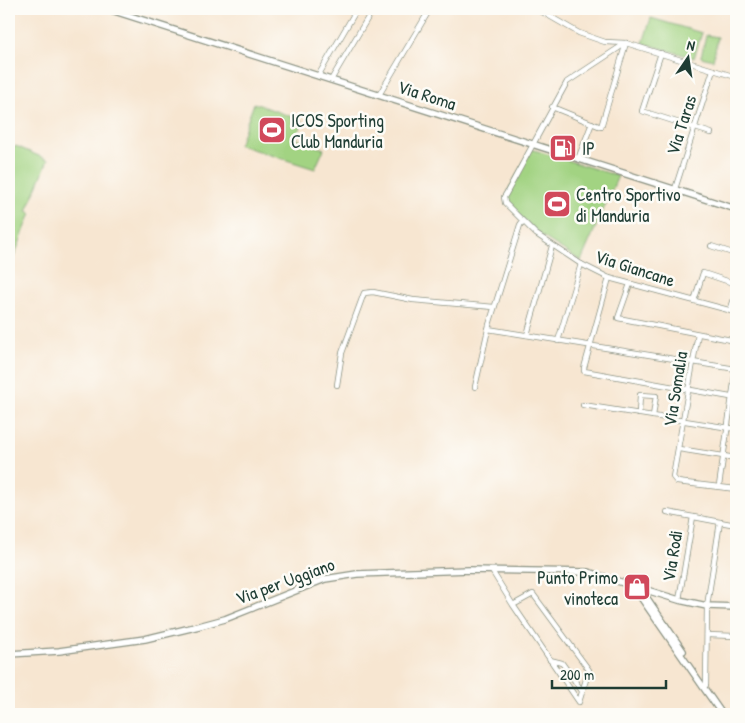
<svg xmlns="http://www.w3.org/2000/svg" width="745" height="723" font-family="'Patrick Hand',sans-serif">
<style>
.green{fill:#a2d382;stroke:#60885b}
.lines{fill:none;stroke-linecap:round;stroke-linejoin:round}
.minor-casing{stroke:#8b9282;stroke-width:6}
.tertiary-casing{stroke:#8b9282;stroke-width:8}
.minor{stroke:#fff;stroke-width:4.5}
.tertiary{stroke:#fff;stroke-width:5.5}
.labels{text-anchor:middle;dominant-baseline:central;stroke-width:5;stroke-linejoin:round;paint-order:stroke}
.street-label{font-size:18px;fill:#1f3d34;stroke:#fdfcf7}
.poi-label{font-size:18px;fill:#1f3d34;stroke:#fdfcf7;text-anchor:start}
</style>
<rect width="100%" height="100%" fill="#fdfcf7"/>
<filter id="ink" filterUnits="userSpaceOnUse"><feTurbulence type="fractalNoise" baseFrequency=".02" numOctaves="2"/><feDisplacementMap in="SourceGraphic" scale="10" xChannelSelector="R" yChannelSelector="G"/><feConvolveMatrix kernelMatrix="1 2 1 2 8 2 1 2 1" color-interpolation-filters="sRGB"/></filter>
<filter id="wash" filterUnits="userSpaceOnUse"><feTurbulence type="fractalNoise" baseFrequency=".0096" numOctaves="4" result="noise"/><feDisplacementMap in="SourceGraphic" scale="20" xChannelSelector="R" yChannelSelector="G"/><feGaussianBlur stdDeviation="1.12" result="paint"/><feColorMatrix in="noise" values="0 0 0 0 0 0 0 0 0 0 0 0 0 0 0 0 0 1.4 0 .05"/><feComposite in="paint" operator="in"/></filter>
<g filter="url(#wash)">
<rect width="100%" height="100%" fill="#f7e6d1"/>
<g class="green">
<polygon points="651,18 702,33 694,58 643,43"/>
<polygon points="706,35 718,37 713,60 701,57"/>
<polygon points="254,103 303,121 296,139 324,149 315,169 239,145"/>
<polygon points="9,145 15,147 16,146 48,160 28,209 27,211 31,213 9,270"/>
<polygon points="531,149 618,176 581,261 540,235 510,206 507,198 508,191"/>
</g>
</g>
<g filter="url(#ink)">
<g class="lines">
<g class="minor-casing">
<g id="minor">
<polyline points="537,9 579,33 605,42 626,43 736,77"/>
<polyline points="626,43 567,82 506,194 504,197 505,203 536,234 581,264 609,278 736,312"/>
<polyline points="661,53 642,111 711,133"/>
<polyline points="318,76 357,9"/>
<polyline points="331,80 373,9"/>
<polyline points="379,95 430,9"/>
<polyline points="552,107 601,127 626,43"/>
<polyline points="578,159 592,123"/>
<polyline points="675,189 713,70"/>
<polyline points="711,246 736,254"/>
<polyline points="609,278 584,368 584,371 736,398"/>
<polyline points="630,284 618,318 736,341"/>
<polyline points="694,301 703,273 736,284"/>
<polyline points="730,311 736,293"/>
<polyline points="488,329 736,369"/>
<polyline points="698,334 673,477 677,482 736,489"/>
<polyline points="527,335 552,246"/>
<polyline points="558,341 581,264"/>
<polyline points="337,385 342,353 364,293 373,292 413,300 494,307"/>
<polyline points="475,387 489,325 520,225 522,222"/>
<polyline points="583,405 736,429"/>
<polyline points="639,414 640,395 656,396 653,416"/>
<polyline points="679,449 736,458"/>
<polyline points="719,486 736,369"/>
<polyline points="667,512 736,525"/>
<polyline points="492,571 513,605 533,594 589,670 579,702 513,605"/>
<polyline points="679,600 693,517"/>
<polyline points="734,607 736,593"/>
<polyline points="707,635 736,636"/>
<polyline points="550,660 562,663 582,691"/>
<polyline points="706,685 707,606 720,522"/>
</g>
</g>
<g class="tertiary-casing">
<g id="tertiary">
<polyline points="108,9 736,209"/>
<polyline points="633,586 722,714"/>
<polyline points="640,588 683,651"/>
<polyline points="9,654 59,651 145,639 199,626 225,619 325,579 357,574 469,570 588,572 679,600 707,606 736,607"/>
</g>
</g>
<use href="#minor" class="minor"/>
<use href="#tertiary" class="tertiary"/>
</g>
</g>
<defs>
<g id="stadium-square" transform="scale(1.4375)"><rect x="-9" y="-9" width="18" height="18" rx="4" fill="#d1495b" stroke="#fdfcf7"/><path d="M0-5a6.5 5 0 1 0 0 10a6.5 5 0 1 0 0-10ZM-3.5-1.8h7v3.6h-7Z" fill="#fff"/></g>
<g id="fuel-square" transform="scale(1.4375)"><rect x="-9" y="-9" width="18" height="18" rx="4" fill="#d1495b" stroke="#fdfcf7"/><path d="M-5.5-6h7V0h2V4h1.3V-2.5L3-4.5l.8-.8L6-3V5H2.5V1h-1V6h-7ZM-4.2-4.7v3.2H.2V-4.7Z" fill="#fff"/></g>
<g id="shop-square" transform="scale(1.4375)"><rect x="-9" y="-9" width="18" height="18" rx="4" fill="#d1495b" stroke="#fdfcf7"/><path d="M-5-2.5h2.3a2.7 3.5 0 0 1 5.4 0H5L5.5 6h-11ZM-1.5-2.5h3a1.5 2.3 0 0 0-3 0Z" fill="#fff"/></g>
</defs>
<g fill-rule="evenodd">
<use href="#stadium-square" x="272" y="130"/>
<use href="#fuel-square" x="563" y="148"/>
<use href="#stadium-square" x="557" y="204"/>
<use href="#shop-square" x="637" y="587"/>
</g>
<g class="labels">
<g class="street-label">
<text transform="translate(427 95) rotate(18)">Via Roma</text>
<text transform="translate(681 125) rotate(-72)">Via Taras</text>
<text transform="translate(635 268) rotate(18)">Via Giancane</text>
<text transform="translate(675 389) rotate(-81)">Via Somalia</text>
<text transform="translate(672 556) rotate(-81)">Via Rodi</text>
<text transform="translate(285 581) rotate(-20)">Via per Uggiano</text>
</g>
<g class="poi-label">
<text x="291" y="120">ICOS Sporting<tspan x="291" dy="21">Club Manduria</tspan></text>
<text x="582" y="148">IP</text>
<text x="576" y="194">Centro Sportivo<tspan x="576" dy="21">di Manduria</tspan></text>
<text x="618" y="577" text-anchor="end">Punto Primo<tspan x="618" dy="21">vinoteca</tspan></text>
</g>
</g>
<rect width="745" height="723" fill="none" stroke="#fdfcf7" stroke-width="30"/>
<g transform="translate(688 58) rotate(13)" stroke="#fdfcf7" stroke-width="4" paint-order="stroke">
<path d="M0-4L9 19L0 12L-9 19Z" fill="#1f3d34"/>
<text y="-8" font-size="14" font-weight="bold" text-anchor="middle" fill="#1f3d34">N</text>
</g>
<path d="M552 680v8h114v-8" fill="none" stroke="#1f3d34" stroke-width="2.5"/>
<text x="560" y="680" font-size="15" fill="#1f3d34" stroke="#fdfcf7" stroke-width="4" paint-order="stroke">200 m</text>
</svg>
